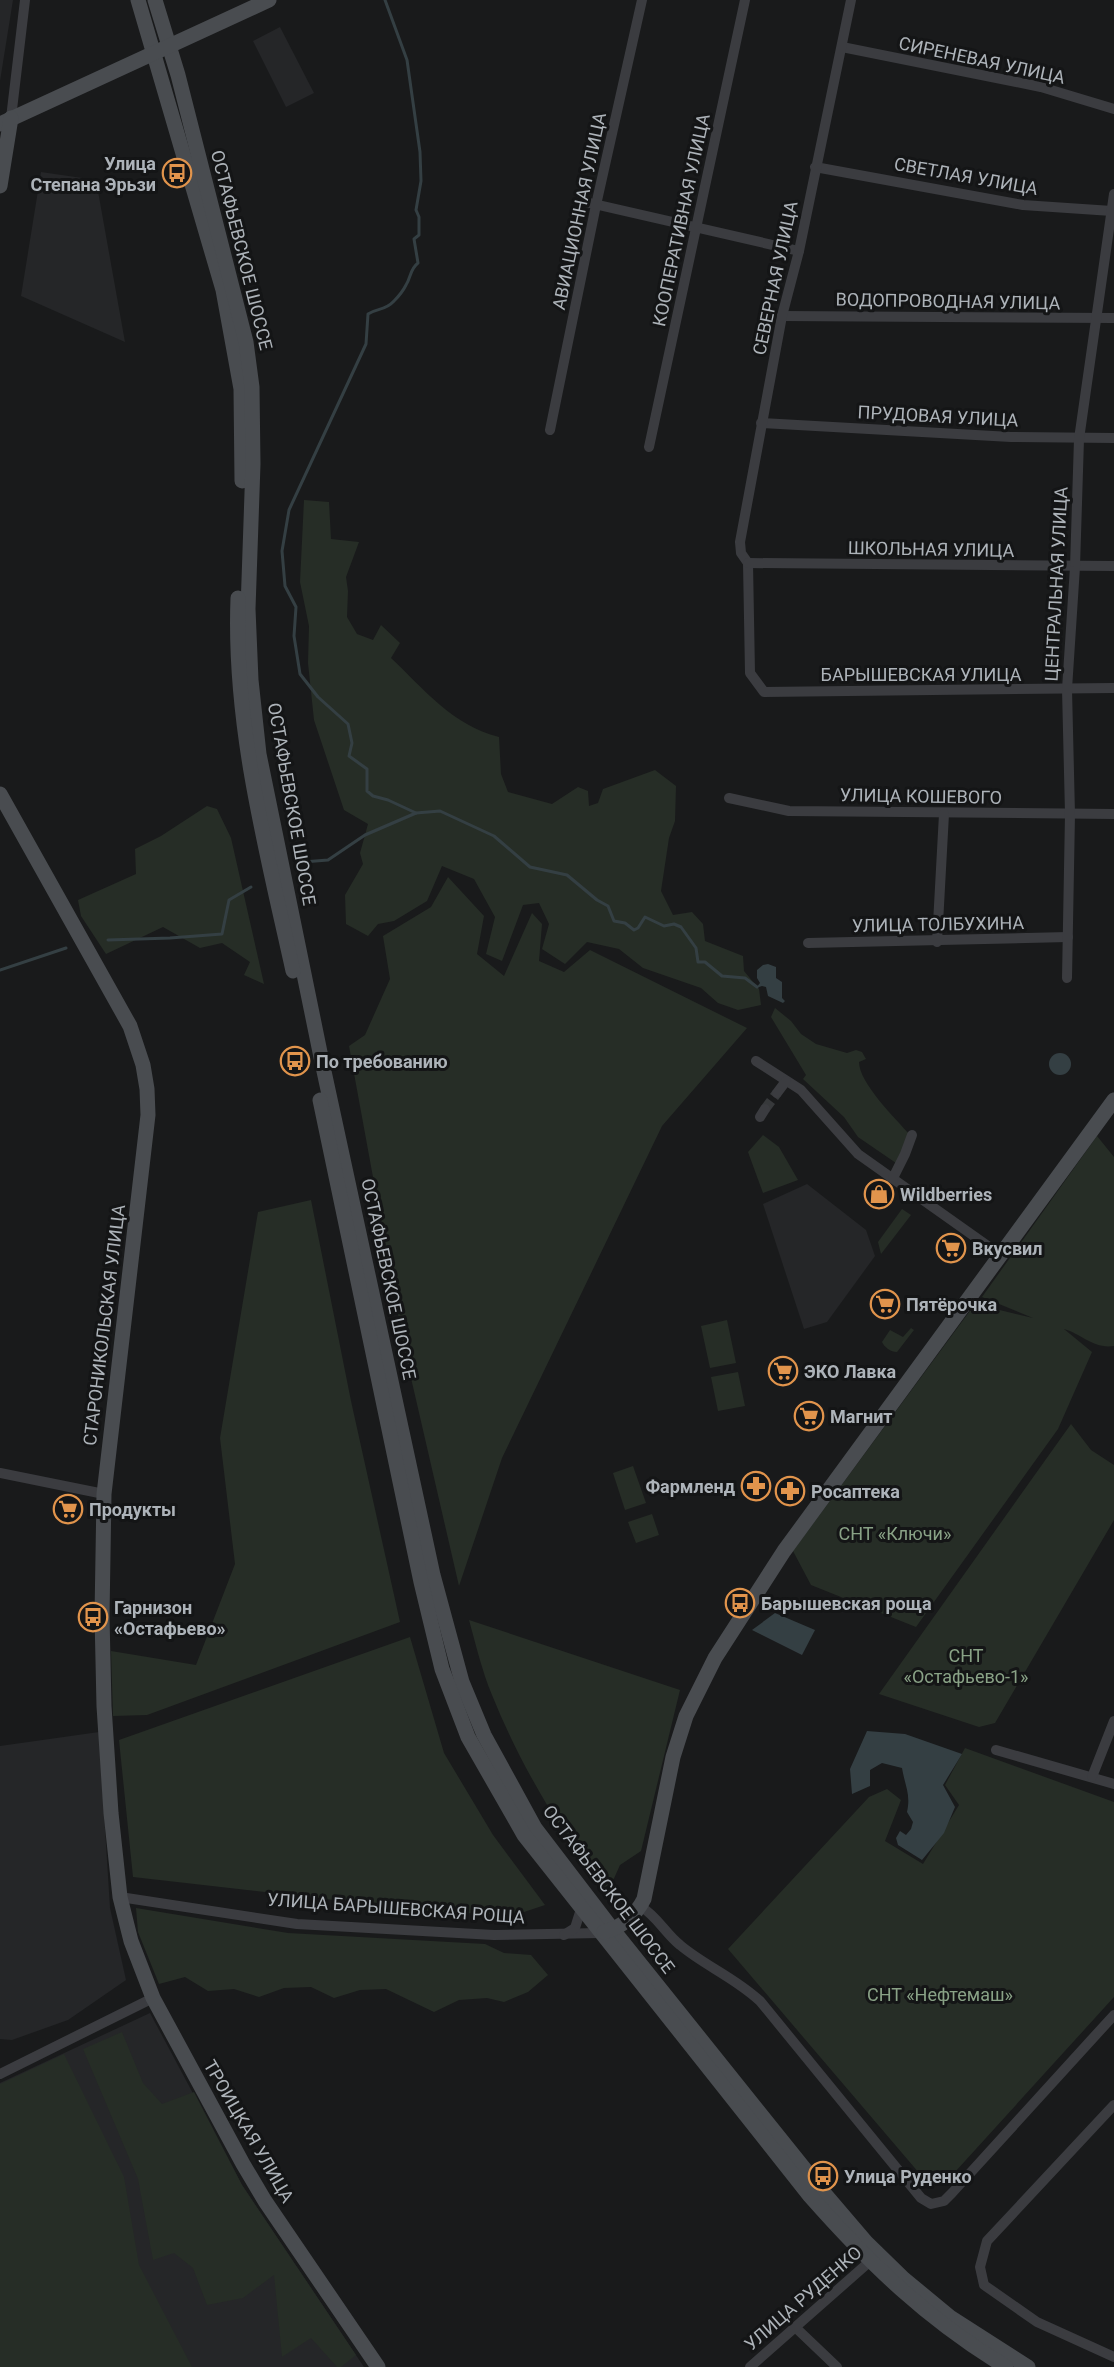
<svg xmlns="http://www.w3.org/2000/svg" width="1114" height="2367" font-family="Roboto,sans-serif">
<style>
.built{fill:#252628}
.green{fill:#262d26}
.water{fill:#343f43}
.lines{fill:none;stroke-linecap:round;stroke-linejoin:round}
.stream{stroke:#343f43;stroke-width:3}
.street-tunnel{stroke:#37393b;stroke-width:10;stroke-dasharray:10 5;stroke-linecap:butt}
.street{stroke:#3b3c40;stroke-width:10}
.secondary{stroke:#494c50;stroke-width:15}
.labels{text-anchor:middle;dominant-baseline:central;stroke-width:6;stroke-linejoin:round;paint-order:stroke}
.street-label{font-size:18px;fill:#adb3b9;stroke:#141516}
.poi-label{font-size:18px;font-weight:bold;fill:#adb3b9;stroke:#141516;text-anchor:start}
.park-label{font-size:18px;fill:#89a286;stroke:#141516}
</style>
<rect width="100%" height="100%" fill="#191a1b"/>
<g class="built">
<polygon points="0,0 13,0 0,81"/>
<polygon points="280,27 314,93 286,107 253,41"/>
<polygon points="41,172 96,180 125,342 21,296"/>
<polygon points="807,1184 866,1230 875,1256 827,1322 804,1329 763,1204"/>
<polygon points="99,1732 110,1908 126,1980 68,2020 12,2040 0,2039 0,1746"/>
<polygon points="150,2013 242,2185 364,2367 0,2367 0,2083"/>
</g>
<g class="green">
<path d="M304,500L329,502L331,539L359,542L346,577L348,591L347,617L357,634L373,640L381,625L400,643L391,658C425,690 452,725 499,737L501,774L508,792L552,804L578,787L588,791L589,806L598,803L603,789L655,770L676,786L675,821L669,838L661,891L673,915L692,912L703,924L705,941L743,956L744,971L759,989L761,1005L738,1010L718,1003L701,988L643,968L619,949L587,942L565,964L542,949L549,924L539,903L523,905L502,961L486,954L495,917L474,879L442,866L427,901L394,921L378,924L368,936L346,924L345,895L363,864L360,853L368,824L344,810L314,720L308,663L309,626L300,582Z"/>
<polygon points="207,806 217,809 231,838 264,984 244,975 250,962 222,943 200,948 163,927 106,954 81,916 78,900 136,874 135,849 161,836"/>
<polygon points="448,877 484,916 477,954 504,976 532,913 542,924 539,961 564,972 590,950 747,1028 662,1126 502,1458 459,1586 405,1352 349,1046 365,1035 390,979 383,936 431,907"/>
<path d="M775,1008L791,1021L801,1034L816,1044L847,1053L856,1050L862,1052L866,1059L859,1062C859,1083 896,1119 910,1135L896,1163L858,1137L844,1117L803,1079L806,1075L771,1017Z"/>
<polygon points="763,1135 779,1147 798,1180 763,1193 748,1152"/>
<path d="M1097,1136L1114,1157V1346C1093,1349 1082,1334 1064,1329L1092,1352L1058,1429L916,1627L811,1585L793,1551L975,1304L1033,1318L982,1297Z"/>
<polygon points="311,1200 351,1401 400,1622 147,1715 113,1716 111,1651 196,1665 235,1564 220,1438 258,1212"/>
<polygon points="902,1209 911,1215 881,1254 878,1242"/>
<polygon points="727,1320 736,1363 710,1368 701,1326"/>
<path d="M911,1328L914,1330L897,1352C891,1352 884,1347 882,1342L890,1330L903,1337Z"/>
<polygon points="738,1372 745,1406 718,1411 711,1377"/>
<polygon points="1071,1424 1091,1450 1114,1465 1114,1520 995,1723 979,1727 879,1694"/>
<polygon points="633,1466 646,1503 625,1510 613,1473"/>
<polygon points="652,1514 659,1535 636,1543 628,1522"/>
<path d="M469,1620L680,1690L641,1851L620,1865L607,1894C561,1832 521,1767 492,1695C482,1671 476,1645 469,1620Z"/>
<polygon points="410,1637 444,1753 493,1835 545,1905 515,1915 439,1912 133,1877 119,1740"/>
<polygon points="965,1748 1114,1802 1114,1997 945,2183 931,2187 728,1949 869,1797 887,1789 901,1800 885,1841 923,1864 959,1805 945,1785"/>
<polygon points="136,1908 288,1933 485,1944 504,1953 531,1955 548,1975 528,1992 504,2002 487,1998 459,2000 434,2012 386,1989 360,1990 334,1998 311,1987 284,1988 259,1997 234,1989 208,1991 185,1977 159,1984 138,1932"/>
<polygon points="122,2032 143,2083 162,2104 194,2092 242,2185 356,2355 341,2367 337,2367 311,2338 282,2357 274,2275 243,2298 207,2305 193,2268 174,2253 153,2260 138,2179 83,2049"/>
<polygon points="64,2054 124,2177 139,2265 192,2367 0,2367 0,2084"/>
</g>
<g class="water">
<polygon points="768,964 776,967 776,978 782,982 782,998 785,1001 783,1003 768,996 766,987 762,986 756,988 760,983 757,978 757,970 763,965"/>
<circle cx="1060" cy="1064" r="11"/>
<polygon points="775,1613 815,1630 802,1655 752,1630"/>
<path d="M867,1731L905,1734L962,1754L943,1785L955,1807L944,1833L922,1860L898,1845L896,1838L900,1831L906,1835L911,1829L913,1822L907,1812C911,1794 905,1786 902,1768L882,1763L870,1770V1786L852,1794L850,1769Z"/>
</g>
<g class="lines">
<g class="stream">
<path d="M385,0L407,60L420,152L421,181L416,210L419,217V235L414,239L418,263C410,269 411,277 406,285C403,291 398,297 394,301C385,311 377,308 368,314L366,344L289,510L282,551L285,586L296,607L294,636L300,674L318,697L348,724L352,743L349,756L367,769V791L373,796L388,800L416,813"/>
<polyline points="303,862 328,860 365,835 416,813 440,811 494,836 530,867 567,875 597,900 608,906 614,921 625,923 634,930 638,928 645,917 664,926 674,924 681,927 696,948 698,962 705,962 722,976 745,978 757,987"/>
<polyline points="108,940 170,938 222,934 229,900 251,887"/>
<polyline points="0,970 66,948"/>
</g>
<polyline class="street-tunnel" points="765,1109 777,1093"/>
<g class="street">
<polyline points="842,47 1041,87 1114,109"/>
<polyline points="11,118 25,0"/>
<polyline points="815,167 1023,205 1112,211"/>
<polyline points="581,201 799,251"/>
<polyline points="782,316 1114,318"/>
<polyline points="761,423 1011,437 1114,438"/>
<polyline points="550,430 596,205 642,0"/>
<polyline points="649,447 745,0"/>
<polyline points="748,563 741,553 740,542 782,316 799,251 851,0"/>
<polyline points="748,563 750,673 764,692 1114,688"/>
<polyline points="748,563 1114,566"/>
<polyline points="729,798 789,811 1114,814"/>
<polyline points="937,942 944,814"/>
<polyline points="808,943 1068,937"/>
<polyline points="1067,978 1070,814 1067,689 1075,567 1079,439 1114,194"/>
<polyline points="756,1061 801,1090 858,1154 1002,1256"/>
<polyline points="777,1093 786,1081"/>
<polyline points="760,1117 765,1109"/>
<polyline points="893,1178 905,1154 912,1135"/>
<polyline points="0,1473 104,1494"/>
<polyline points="996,1750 1114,1784"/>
<polyline points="1092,1777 1114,1721"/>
<polyline points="120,1897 297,1924 494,1935 600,1933"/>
<path d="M640,1906C657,1916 665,1933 680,1945C705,1966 734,1977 760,2001L921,2198L931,2204L944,2201L952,2193L1114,2015"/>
<polyline points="564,1935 575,1928 581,1909"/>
<polyline points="0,2074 153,1998"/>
<polyline points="1114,2105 987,2241 980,2267 984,2285 1037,2322 1114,2357"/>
<polyline points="795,2327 837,2367"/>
<polyline points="750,2367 876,2256"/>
</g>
<g class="secondary">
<polyline points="138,0 223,290 241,389 242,481"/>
<polyline points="155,0 178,75 246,342 252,387 253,464 248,609 251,680 259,754 322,1062 433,1575 462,1682 484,1735 535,1828 613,1930 819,2187 866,2242 904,2279 950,2317 1028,2367"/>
<polyline points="0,124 269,0"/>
<polyline points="0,186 11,118"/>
<path d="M238,598C233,725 266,848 293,971"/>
<polyline points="0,794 130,1026 143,1065 147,1089 148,1115 104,1494 102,1616 104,1706 111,1813 120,1897 131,1941 153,1998 243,2164 265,2201 378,2367"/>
<path d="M320,1100L421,1582L442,1669L468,1737L524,1835L810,2196C871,2265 927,2319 1006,2367"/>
<path d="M604,1932C621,1928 636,1915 644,1899L673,1757L686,1716L715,1658L784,1551L1114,1100"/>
</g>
</g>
<defs>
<g id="bus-ring" transform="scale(1.5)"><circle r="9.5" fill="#141516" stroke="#e1944c" stroke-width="1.5"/><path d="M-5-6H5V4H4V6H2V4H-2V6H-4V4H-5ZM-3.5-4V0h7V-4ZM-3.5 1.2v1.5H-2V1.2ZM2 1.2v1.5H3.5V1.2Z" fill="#e1944c"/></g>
<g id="shop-ring" transform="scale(1.5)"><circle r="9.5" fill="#141516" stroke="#e1944c" stroke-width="1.5"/><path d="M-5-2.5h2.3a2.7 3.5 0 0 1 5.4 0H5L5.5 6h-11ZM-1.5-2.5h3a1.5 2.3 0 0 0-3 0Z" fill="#e1944c"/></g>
<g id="supermarket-ring" transform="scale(1.5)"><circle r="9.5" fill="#141516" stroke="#e1944c" stroke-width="1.5"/><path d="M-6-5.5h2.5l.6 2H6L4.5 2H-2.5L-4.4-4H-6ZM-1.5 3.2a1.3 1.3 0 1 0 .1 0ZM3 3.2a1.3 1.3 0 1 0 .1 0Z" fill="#e1944c"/></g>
<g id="pharmacy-ring" transform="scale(1.5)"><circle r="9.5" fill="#141516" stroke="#e1944c" stroke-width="1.5"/><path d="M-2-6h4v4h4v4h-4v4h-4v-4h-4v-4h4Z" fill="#e1944c"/></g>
</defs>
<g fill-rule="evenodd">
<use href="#bus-ring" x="177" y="173"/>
<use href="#bus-ring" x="295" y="1061"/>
<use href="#shop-ring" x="879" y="1194"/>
<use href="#supermarket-ring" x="951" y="1248"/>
<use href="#supermarket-ring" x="885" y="1304"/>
<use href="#supermarket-ring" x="783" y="1371"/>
<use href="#supermarket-ring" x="809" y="1416"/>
<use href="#pharmacy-ring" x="756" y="1486"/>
<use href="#pharmacy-ring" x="790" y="1491"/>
<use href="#supermarket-ring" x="68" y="1509"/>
<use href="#bus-ring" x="740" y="1603"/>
<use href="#bus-ring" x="93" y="1617"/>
<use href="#bus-ring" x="823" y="2176"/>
</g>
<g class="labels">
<g class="street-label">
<text transform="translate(982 60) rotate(12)">СИРЕНЕВАЯ УЛИЦА</text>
<text transform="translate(966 176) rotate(10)">СВЕТЛАЯ УЛИЦА</text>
<text transform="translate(579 211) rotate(-78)">АВИАЦИОННАЯ УЛИЦА</text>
<text transform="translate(681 220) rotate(-78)">КООПЕРАТИВНАЯ УЛИЦА</text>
<text transform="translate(242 250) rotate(76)">ОСТАФЬЕВСКОЕ ШОССЕ</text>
<text transform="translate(775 278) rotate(-78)">СЕВЕРНАЯ УЛИЦА</text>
<text transform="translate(948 301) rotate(1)">ВОДОПРОВОДНАЯ УЛИЦА</text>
<text transform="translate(938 416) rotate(3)">ПРУДОВАЯ УЛИЦА</text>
<text transform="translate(931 549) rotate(1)">ШКОЛЬНАЯ УЛИЦА</text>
<text transform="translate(1056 584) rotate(-87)">ЦЕНТРАЛЬНАЯ УЛИЦА</text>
<text x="921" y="674">БАРЫШЕВСКАЯ УЛИЦА</text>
<text transform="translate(921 796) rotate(1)">УЛИЦА КОШЕВОГО</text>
<text transform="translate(292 804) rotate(80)">ОСТАФЬЕВСКОЕ ШОССЕ</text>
<text transform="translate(938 924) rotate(-1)">УЛИЦА ТОЛБУХИНА</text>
<text transform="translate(389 1279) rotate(78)">ОСТАФЬЕВСКОЕ ШОССЕ</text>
<text transform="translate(104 1325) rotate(-83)">СТАРОНИКОЛЬСКАЯ УЛИЦА</text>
<text transform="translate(609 1889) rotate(53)">ОСТАФЬЕВСКОЕ ШОССЕ</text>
<text transform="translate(396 1908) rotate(4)">УЛИЦА БАРЫШЕВСКАЯ РОЩА</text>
<text transform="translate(249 2131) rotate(60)">ТРОИЦКАЯ УЛИЦА</text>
<text transform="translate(803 2298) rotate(-41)">УЛИЦА РУДЕНКО</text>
</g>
<g class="poi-label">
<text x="156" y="163" text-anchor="end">Улица<tspan x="156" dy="21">Степана Эрьзи</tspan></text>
<text x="316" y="1061">По требованию</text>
<text x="900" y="1194">Wildberries</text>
<text x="972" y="1248">Вкусвил</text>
<text x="906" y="1304">Пятёрочка</text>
<text x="804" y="1371">ЭКО Лавка</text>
<text x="830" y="1416">Магнит</text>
<text x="735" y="1486" text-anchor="end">Фармленд</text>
<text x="811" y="1491">Росаптека</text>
<text x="89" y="1509">Продукты</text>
<text x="761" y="1603">Барышевская роща</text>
<text x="114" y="1607">Гарнизон<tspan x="114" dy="21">«Остафьево»</tspan></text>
<text x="844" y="2176">Улица Руденко</text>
</g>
<g class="park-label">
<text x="895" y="1533">СНТ «Ключи»</text>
<text x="966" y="1655">СНТ<tspan x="966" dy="21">«Остафьево-1»</tspan></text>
<text x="940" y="1994">СНТ «Нефтемаш»</text>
</g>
</g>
</svg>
